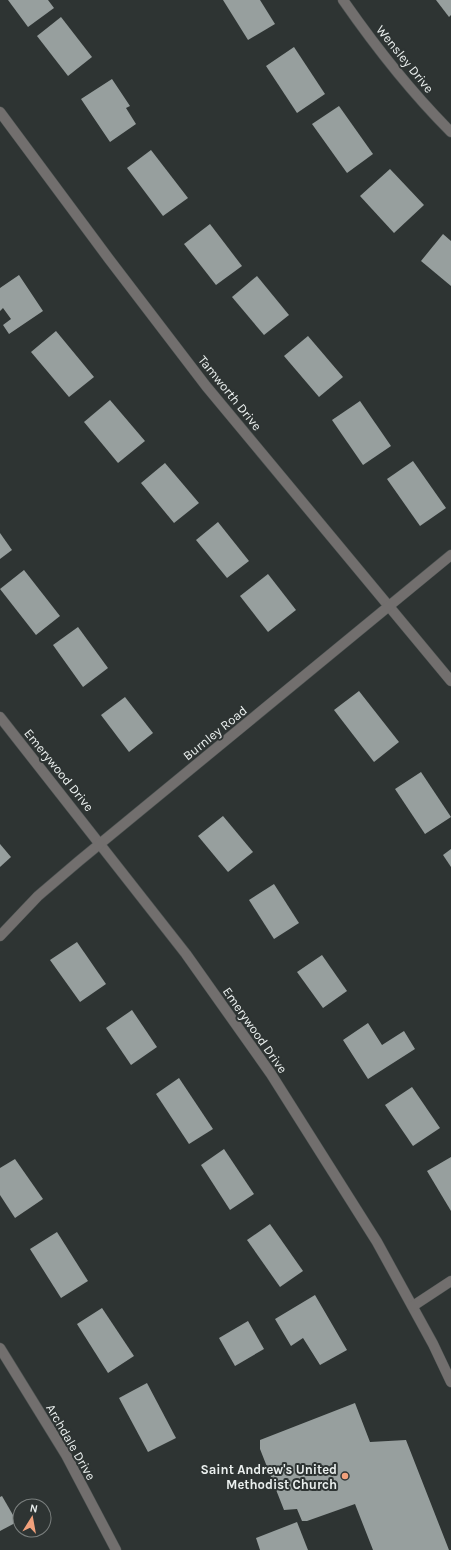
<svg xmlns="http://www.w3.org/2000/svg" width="451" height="1550" font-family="Karla,sans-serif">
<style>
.building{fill:#979f9e}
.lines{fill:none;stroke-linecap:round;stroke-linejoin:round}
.minor-casing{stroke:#4c5251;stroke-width:11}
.minor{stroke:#726f6e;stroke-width:10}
.poi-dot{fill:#f1a17c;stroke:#2e3433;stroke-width:1.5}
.labels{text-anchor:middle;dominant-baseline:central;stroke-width:4;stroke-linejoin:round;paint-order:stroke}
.street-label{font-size:13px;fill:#ebf0ef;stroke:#2e3433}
.poi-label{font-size:13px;font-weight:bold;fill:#ebf0ef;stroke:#2e3433;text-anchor:end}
</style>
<rect width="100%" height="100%" fill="#2e3433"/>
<g class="building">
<polygon points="8,0 48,0 54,8 28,27"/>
<polygon points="223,0 260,0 275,24 248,40"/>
<polygon points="436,0 451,0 451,15 449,17"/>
<polygon points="61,17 92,57 68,76 37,36"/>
<polygon points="294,47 325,94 297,113 266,66"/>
<polygon points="112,79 130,106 126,108 136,124 110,142 81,99"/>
<polygon points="339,106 373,154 347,173 312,124"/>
<polygon points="151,150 188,198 163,216 127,168"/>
<polygon points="390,169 424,205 394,233 360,196"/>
<polygon points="210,224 242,266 216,285 184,244"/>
<polygon points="443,234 451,241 451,286 421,261"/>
<polygon points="19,275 43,311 9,334 3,325 11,319 3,308 0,311 0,288"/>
<polygon points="257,276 289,315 264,335 232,297"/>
<polygon points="56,331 94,377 69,397 31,352"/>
<polygon points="308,336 343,377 319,397 284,356"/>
<polygon points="110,400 145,441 118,463 84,422"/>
<polygon points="360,401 391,446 363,465 332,420"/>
<polygon points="413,461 446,508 420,526 387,479"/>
<polygon points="165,463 199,503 174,523 141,483"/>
<polygon points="218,522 249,561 227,578 196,540"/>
<polygon points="0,533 12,550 0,559"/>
<polygon points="24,570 60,616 36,635 0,589"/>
<polygon points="268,574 296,610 268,632 240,596"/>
<polygon points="78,627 108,668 83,687 53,645"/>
<polygon points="359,691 399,742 374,762 334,710"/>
<polygon points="125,697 153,733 129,752 101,715"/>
<polygon points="421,772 451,817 425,834 395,789"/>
<polygon points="223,816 253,852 228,872 198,836"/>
<polygon points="0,844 11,857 0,867"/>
<polygon points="451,849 451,867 443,855"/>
<polygon points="274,884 299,923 274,939 249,900"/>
<polygon points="77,942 106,984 80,1002 50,960"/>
<polygon points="322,955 347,991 323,1008 297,972"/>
<polygon points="132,1010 157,1047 131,1065 106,1028"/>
<polygon points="368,1023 382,1045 404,1031 415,1049 368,1079 343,1040"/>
<polygon points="179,1078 213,1129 189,1144 156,1094"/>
<polygon points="412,1087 440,1128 413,1146 385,1105"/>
<polygon points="224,1149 254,1194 230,1210 201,1165"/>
<polygon points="451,1157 451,1211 427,1171"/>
<polygon points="15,1159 43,1199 15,1218 0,1195 0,1168"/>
<polygon points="270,1224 303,1271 280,1287 247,1240"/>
<polygon points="57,1232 88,1281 61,1298 30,1249"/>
<polygon points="315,1295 347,1350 320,1365 303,1338 291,1346 275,1319"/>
<polygon points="102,1308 134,1356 108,1373 77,1324"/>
<polygon points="248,1321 264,1349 235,1366 219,1338"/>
<polygon points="147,1383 176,1438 148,1452 119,1398"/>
<polygon points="355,1403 370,1442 406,1440 449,1550 373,1550 355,1504 307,1521 302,1521 297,1509 284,1510 260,1449 260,1440"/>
<polygon points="2,1496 17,1522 0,1531 0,1497"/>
<polygon points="297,1522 308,1550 260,1550 256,1538"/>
</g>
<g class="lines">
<g class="minor-casing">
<g id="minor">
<path d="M343,0C375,46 411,92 451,132"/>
<polyline points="0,112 109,259 206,386 451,681"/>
<polyline points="0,717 186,954 271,1074 377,1242 433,1344 451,1382"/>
<polyline points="0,936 38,896 79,861 451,555"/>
<polyline points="413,1306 451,1281"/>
<polyline points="0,1348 66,1455 116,1550"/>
</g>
</g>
<use href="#minor" class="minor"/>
</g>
<circle class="poi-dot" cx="345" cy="1476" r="4"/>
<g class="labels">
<g class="street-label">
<text transform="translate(405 59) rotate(51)">Wensley Drive</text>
<text transform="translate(230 393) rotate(51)">Tamworth Drive</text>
<text transform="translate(215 733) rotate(-39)">Burnley Road</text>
<text transform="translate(59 770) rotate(51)">Emerywood Drive</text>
<text transform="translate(255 1030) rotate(55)">Emerywood Drive</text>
<text transform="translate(71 1442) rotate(60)">Archdale Drive</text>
</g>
<g class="poi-label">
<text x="337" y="1469">Saint Andrew's United<tspan x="337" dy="15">Methodist Church</tspan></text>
</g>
</g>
<g transform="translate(32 1518) rotate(11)"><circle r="19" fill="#2e3433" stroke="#7a7f7e"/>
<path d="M0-3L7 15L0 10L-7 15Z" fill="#f1a17c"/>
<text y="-6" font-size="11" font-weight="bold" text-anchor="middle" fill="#ebf0ef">N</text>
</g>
</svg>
